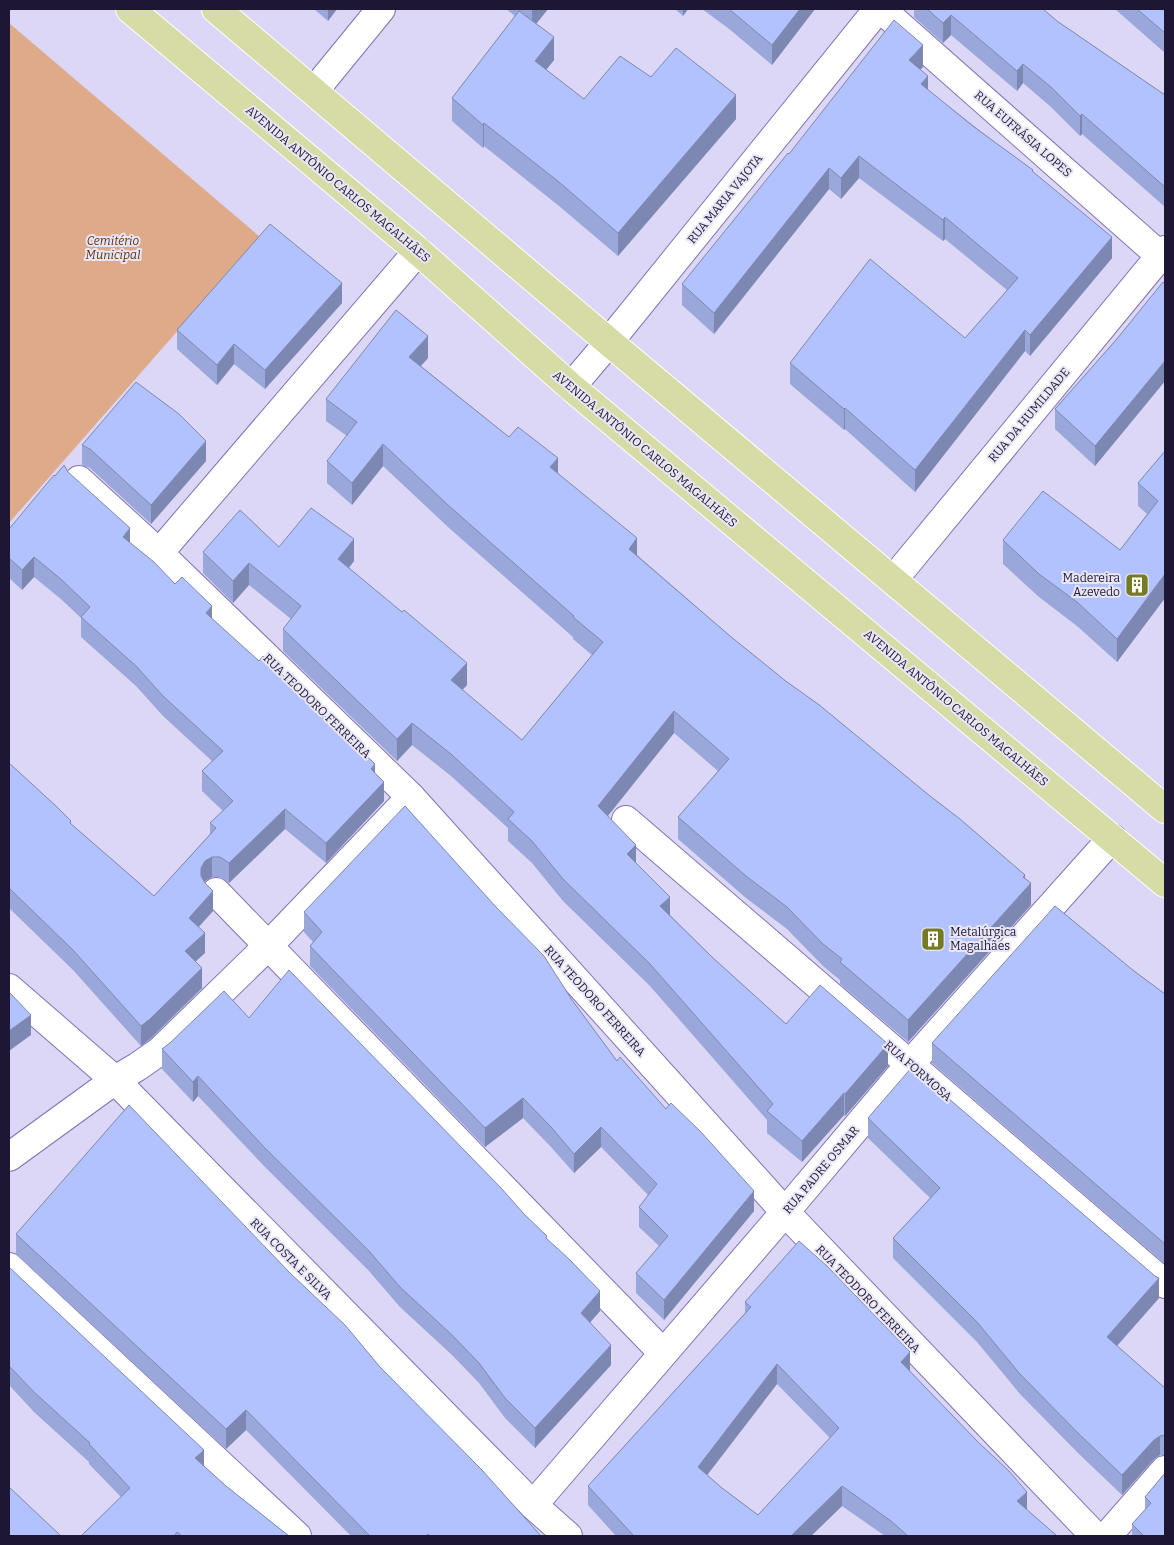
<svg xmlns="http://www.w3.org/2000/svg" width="1174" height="1545" font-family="Bitter,serif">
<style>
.green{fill:#deaa8a}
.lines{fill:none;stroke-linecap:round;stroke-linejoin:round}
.minor-casing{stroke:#8272b8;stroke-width:30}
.tertiary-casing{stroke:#8272b8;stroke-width:30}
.primary-casing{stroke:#fff;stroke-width:30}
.minor{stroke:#fff;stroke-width:28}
.tertiary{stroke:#fff;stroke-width:28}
.primary{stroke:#d7dca6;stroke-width:28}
.wall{fill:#99a7da;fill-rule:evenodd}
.shaded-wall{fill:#7d88b2}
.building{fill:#b2c2fe;stroke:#7d88b2;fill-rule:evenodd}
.labels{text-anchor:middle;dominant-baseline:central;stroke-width:4;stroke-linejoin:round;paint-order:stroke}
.street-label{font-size:12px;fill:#1e1733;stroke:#e9e6f6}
.park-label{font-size:12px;font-style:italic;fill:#5f2f0a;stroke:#e9e6f6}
.poi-label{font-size:12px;fill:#1e1733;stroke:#e9e6f6;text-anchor:end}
</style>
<rect width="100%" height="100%" fill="#dcd7f6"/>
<polygon class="green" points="9,23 260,237 9,523"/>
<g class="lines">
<g class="minor-casing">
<g id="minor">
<polyline points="881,9 1165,260"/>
<polyline points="314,91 381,9"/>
<polyline points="571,387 609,342 878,9"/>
<polyline points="79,480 159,553 411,797 785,1212 1095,1536"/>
<polyline points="159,553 418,251"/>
<polyline points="893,580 1165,250"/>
<polyline points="626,820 1165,1284"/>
<polyline points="216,892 663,1353"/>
<polyline points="9,988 115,1080 533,1505"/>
<polyline points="9,1157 115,1080 137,1067 160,1051 269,945 411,797"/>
<polyline points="9,1267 297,1536"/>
<polyline points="1107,1536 1165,1470"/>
</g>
</g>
<g class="tertiary-casing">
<polyline id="tertiary" points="568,1536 533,1505 785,1212 910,1064 1112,838"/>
</g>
<g class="primary-casing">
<g id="primary">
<polyline points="130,9 418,251 571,387 1165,883"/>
<polyline points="216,9 609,342 1165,809"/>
</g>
</g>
<use href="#minor" class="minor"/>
<use href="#tertiary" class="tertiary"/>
<use href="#primary" class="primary"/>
</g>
<g class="wall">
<polygon points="314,9 337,9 328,21"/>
<polygon points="506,9 548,9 536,24 554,60 546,70 584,99 651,77 736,119 618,256 559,206 484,146 483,148 452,121 452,98 515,16"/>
<polygon points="675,9 688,9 683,16"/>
<polygon points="702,9 815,9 772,65 728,28"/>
<polygon points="914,9 1043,9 1057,21 1165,95 1165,207 1082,134 1080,136 1051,107 1023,83 1017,91 951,35 943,43 914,17"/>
<polygon points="1115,9 1165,9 1165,53"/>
<polygon points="923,67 920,69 928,90 1033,172 1112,258 1030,356 1025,351 915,492 845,429 844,430 790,384 790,363 965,338 1007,290 945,239 943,241 859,178 841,199 829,189 714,334 682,305 682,284 789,154"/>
<polygon points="1165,284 1165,381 1095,466 1055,429 1055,409"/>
<polygon points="342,303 265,389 234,364 217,385 177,349 177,330"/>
<polygon points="428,358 421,366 509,437 558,473 637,555 730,636 1025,879 1031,905 908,1042 840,984 840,980 823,966 787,929 746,898 678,839 678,817 718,771 674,733 608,816 636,863 670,915 712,957 786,1024 888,1066 845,1116 844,1115 802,1162 767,1133 767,1120 650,986 563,901 532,863 508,841 508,828 451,776 412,745 397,761 283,651 283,629 291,619 249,585 233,603 203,573 203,552 279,547 354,561 349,568 467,685 462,690 522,740 592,655 573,639 573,637 448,527 383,466 352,505 327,483 327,461 347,436 326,421 326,399"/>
<polygon points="82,445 206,461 151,524 90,468 82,465"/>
<polygon points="1165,451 1165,598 1117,662 1077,626 1039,597 1003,564 1003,540 1120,550 1147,514 1138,506 1138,483"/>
<polygon points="68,472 130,543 175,584 375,774 384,801 326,863 285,829 229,883 220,877 212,877 205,881 204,882 213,911 199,927 205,953 195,961 202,988 150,1039 141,1046 73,970 9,908 9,763 71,824 154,896 210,834 210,823 223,811 202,791 202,771 212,761 163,716 136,686 81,637 81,618 62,600 34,577 22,590 9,578 9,529 55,476"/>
<polygon points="304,912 572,1000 617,1061 754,1211 664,1320 636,1293 636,1273 659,1246 639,1227 639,1207 648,1195 601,1147 574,1173 551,1147 523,1118 485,1147 310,966 310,946 313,942 304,932"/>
<polygon points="1134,971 1165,994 1165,1264 932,1063 932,1043"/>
<polygon points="249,1018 524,1214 547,1239 600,1311 590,1322 611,1365 535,1448 505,1418 479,1383 452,1355 400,1307 369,1271 264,1166 198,1096 193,1102 162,1069 162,1049"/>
<polygon points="868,1118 1159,1298 1117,1346 1165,1388 1165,1455 1160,1455 1154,1459 1122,1495 1078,1453 1020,1394 977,1342 893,1258 893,1238 930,1198 868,1138"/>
<polygon points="16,1234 380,1367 541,1536 351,1536 246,1430 226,1449 16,1254"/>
<polygon points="9,1267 204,1466 226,1486 289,1536 81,1536 121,1497 89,1464 89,1462 34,1412 9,1385"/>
<path d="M745,1302L910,1371L1027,1510L1057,1536H885L842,1506L811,1536H616L588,1505V1486L745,1313ZM777,1384L830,1438L758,1515L722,1488L707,1475Z"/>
<polygon points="1165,1474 1165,1536 1132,1536 1132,1524 1145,1510 1145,1497"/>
</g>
<g class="shaded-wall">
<polygon points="328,9 337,9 328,21"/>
<polygon points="532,9 548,9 532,29"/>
<polygon points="683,9 688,9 683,16"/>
<polygon points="800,9 815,9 772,65 772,45"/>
<polygon points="951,15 951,35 943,43 943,23"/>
<polygon points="554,37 554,60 535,84 535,61"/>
<polygon points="923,45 923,67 909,82 909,60"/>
<polygon points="1023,64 1023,83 1017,91 1017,71"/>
<polygon points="928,76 928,97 921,84"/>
<polygon points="736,95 736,119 618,256 618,233"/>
<polygon points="1082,114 1082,134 1080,136 1080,116"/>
<polygon points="484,123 484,146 483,148 483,125"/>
<polygon points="859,156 859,178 841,199 841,178"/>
<polygon points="829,168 829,189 714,334 714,313"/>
<polygon points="945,217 945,239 943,241 943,220"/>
<polygon points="1112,237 1112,258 1030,356 1030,335"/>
<polygon points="342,283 342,303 265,389 265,370"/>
<polygon points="1025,330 1025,351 915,492 915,470"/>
<polygon points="428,336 428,358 409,379 409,357"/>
<polygon points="234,344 234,364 217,385 217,365"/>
<polygon points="1165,361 1165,381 1095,466 1095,446"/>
<polygon points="845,408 845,429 844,430 844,409"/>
<polygon points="206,441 206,461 151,524 151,505"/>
<polygon points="383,444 383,466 352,505 352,483"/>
<polygon points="558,458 558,480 550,467"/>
<polygon points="130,528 130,548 123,537"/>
<polygon points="637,538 637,560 629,549"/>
<polygon points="354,539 354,561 338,581 338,559"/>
<polygon points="34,557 34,577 22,590 22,570"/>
<polygon points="249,563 249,585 233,603 233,581"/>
<polygon points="1165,574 1165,598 1117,662 1117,639"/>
<polygon points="212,606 212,626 206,613"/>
<polygon points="467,663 467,685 451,702 451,680"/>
<polygon points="674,711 674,733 598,828 598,806"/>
<polygon points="412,723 412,745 397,761 397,739"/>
<polygon points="375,764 375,784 371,769"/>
<polygon points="384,782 384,801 326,863 326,843"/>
<polygon points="285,809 285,829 229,883 229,863"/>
<polygon points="636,845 636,867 627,854"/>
<polygon points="212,857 212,877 205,881 201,888 201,868 205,861"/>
<polygon points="1025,875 1025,890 1031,883 1031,905 908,1042 908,1020"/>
<polygon points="213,891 213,911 189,937 189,918"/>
<polygon points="670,897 670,919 660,906"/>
<polygon points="205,933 205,953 185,971 185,951"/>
<polygon points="202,968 202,988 150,1039 141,1046 141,1026"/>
<polygon points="31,1015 31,1035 9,1051 9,1031"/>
<polygon points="888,1044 888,1066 845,1116 845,1094"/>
<polygon points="198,1076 198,1096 193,1102 193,1082"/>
<polygon points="844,1093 844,1115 802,1162 802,1141"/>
<polygon points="523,1098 523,1118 485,1147 485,1128"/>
<polygon points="601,1127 601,1147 574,1173 574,1154"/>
<polygon points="754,1191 754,1211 664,1320 664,1300"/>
<polygon points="1159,1278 1159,1298 1107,1357 1107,1337"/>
<polygon points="600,1291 600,1311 581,1333 581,1313"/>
<polygon points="611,1345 611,1365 535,1448 535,1428"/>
<polygon points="910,1352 910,1372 901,1362"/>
<polygon points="777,1364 777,1384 698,1487 698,1467"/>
<polygon points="246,1410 246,1430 226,1449 226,1429"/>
<polygon points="1160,1436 1160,1455 1154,1459 1122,1495 1122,1475 1154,1440"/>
<polygon points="204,1450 204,1470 195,1458"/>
<polygon points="842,1486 842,1506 811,1536 791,1536"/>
<polygon points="1027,1492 1027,1512 1017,1501"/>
</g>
<g class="building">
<polygon points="729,9 800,9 772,45"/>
<polygon points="927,9 1043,9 1057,21 1165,95 1165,187 1082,114 1080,116 1051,87 1023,64 1017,71 951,15 943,23"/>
<polygon points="1137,9 1165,9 1165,33"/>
<polygon points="519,11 554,37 535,61 584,99 620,56 651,77 676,48 736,95 618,233 559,182 484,123 483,125 452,98"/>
<polygon points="894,20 923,45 909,60 928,76 921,84 974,127 1033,170 1032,171 1112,237 1030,335 1025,330 915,470 845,408 844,409 790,363 870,259 965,338 1018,278 945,217 943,220 859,156 841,178 829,168 714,313 682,284 788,153 789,154"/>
<polygon points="270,224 342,283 265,370 234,344 217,365 177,330"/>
<polygon points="1163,282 1165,284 1165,361 1095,446 1055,409 1116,340"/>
<polygon points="396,310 428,336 409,357 509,437 518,427 558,458 550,467 637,538 629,549 730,636 787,682 818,704 930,796 960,819 1025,875 1023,877 1031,883 908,1020 840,962 842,959 823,944 787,907 746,876 678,817 729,759 674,711 598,806 636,845 627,854 670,897 660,906 712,957 786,1024 820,985 888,1044 845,1094 844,1093 802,1141 767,1111 773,1104 650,964 563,879 532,841 508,819 514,812 451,754 412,723 397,739 283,629 301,606 249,563 233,581 203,552 240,510 279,547 311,508 354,539 338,559 402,612 404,610 467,663 451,680 522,740 603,642 573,617 574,616 448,505 383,444 352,483 327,461 357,422 326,399"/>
<polygon points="136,382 179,414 206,441 151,505 90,449 82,445"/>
<polygon points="1165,451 1165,574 1117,639 1077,602 1039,574 1003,540 1043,491 1120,550 1158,501 1138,483"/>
<polygon points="64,465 68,472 130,528 123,537 154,562 175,584 182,577 212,606 206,613 259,661 263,656 375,764 371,769 384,782 326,843 285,809 229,863 220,857 212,857 205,861 201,868 201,876 205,883 213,891 189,918 205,933 185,951 202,968 150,1019 141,1026 73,950 9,888 9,763 56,806 71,821 70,823 154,896 216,828 210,823 233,801 202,771 223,751 163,696 136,666 81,617 90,607 62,580 34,557 22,570 9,558 9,529 54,475 55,476"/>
<polygon points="405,806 496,907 544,956 572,1000 617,1061 620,1057 666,1109 671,1103 701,1132 754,1191 664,1300 636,1273 668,1236 639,1207 657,1184 601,1127 574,1154 551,1127 523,1098 485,1128 310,946 322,932 304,912"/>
<polygon points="1055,906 1134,971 1165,994 1165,1244 932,1043"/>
<polygon points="289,970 502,1189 524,1214 547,1236 546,1238 569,1259 600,1291 581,1313 611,1345 535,1428 505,1398 479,1363 452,1335 400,1287 369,1251 264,1147 198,1076 193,1082 162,1049 171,1042 224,991 249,1018"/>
<polygon points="9,992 31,1015 9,1031"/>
<polygon points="912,1067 1155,1276 1159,1278 1107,1337 1165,1388 1165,1435 1160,1436 1154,1440 1122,1475 1078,1433 1020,1374 977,1322 893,1238 940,1188 868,1118"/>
<polygon points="129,1105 290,1273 345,1325 380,1367 482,1470 541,1536 430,1536 428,1534 426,1536 370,1536 246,1410 226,1429 16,1234"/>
<path d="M799,1241L827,1266L910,1352L901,1362L978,1442L1009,1471L1027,1492L1017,1501L1057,1536H908L891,1521L842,1486L791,1536H634L588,1486L751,1307L745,1302ZM777,1364L839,1428L758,1515L722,1488L698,1467Z"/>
<polygon points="9,1267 204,1450 195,1458 226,1486 289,1536 182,1536 177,1532 174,1536 81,1536 130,1488 89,1444 90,1443 34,1392 9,1366"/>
<polygon points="1165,1473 1165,1536 1144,1536 1132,1524 1151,1503 1145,1497"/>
<polygon points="9,1487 61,1536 9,1536"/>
</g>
<defs>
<g id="building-square" transform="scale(1.25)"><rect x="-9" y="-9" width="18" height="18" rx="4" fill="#747b24" stroke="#e9e6f6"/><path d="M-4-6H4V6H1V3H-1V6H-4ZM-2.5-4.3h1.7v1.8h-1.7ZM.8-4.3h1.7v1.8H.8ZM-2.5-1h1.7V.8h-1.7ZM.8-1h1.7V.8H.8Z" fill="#fff"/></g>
</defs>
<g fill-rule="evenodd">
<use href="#building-square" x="1137" y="585"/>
<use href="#building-square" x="933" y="939"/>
</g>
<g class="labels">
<g class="street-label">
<text transform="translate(1023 134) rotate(41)">RUA EUFRÁSIA LOPES</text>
<text transform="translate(338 184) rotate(40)">AVENIDA ANTÔNIO CARLOS MAGALHÃES</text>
<text transform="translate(725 199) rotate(-51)">RUA MARIA VAJOTA</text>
<text transform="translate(1029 415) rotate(-50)">RUA DA HUMILDADE</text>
<text transform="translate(645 449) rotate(40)">AVENIDA ANTÔNIO CARLOS MAGALHÃES</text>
<text transform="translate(317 706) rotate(44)">RUA TEODORO FERREIRA</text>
<text transform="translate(956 708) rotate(40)">AVENIDA ANTÔNIO CARLOS MAGALHÃES</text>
<text transform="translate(595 1001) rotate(48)">RUA TEODORO FERREIRA</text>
<text transform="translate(918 1071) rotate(41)">RUA FORMOSA</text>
<text transform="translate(821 1170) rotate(-50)">RUA PADRE OSMAR</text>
<text transform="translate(291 1259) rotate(45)">RUA COSTA E SILVA</text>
<text transform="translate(868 1299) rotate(46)">RUA TEODORO FERREIRA</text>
</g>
<g class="park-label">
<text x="113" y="241">Cemitério<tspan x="113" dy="14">Municipal</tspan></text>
</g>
<g class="poi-label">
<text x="1120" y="578">Madereira<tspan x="1120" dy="14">Azevedo</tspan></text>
<text x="950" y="932" text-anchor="start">Metalúrgica<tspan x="950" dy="14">Magalhães</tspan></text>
</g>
</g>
<rect width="1174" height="1545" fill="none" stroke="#1e1733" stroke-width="20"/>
</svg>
